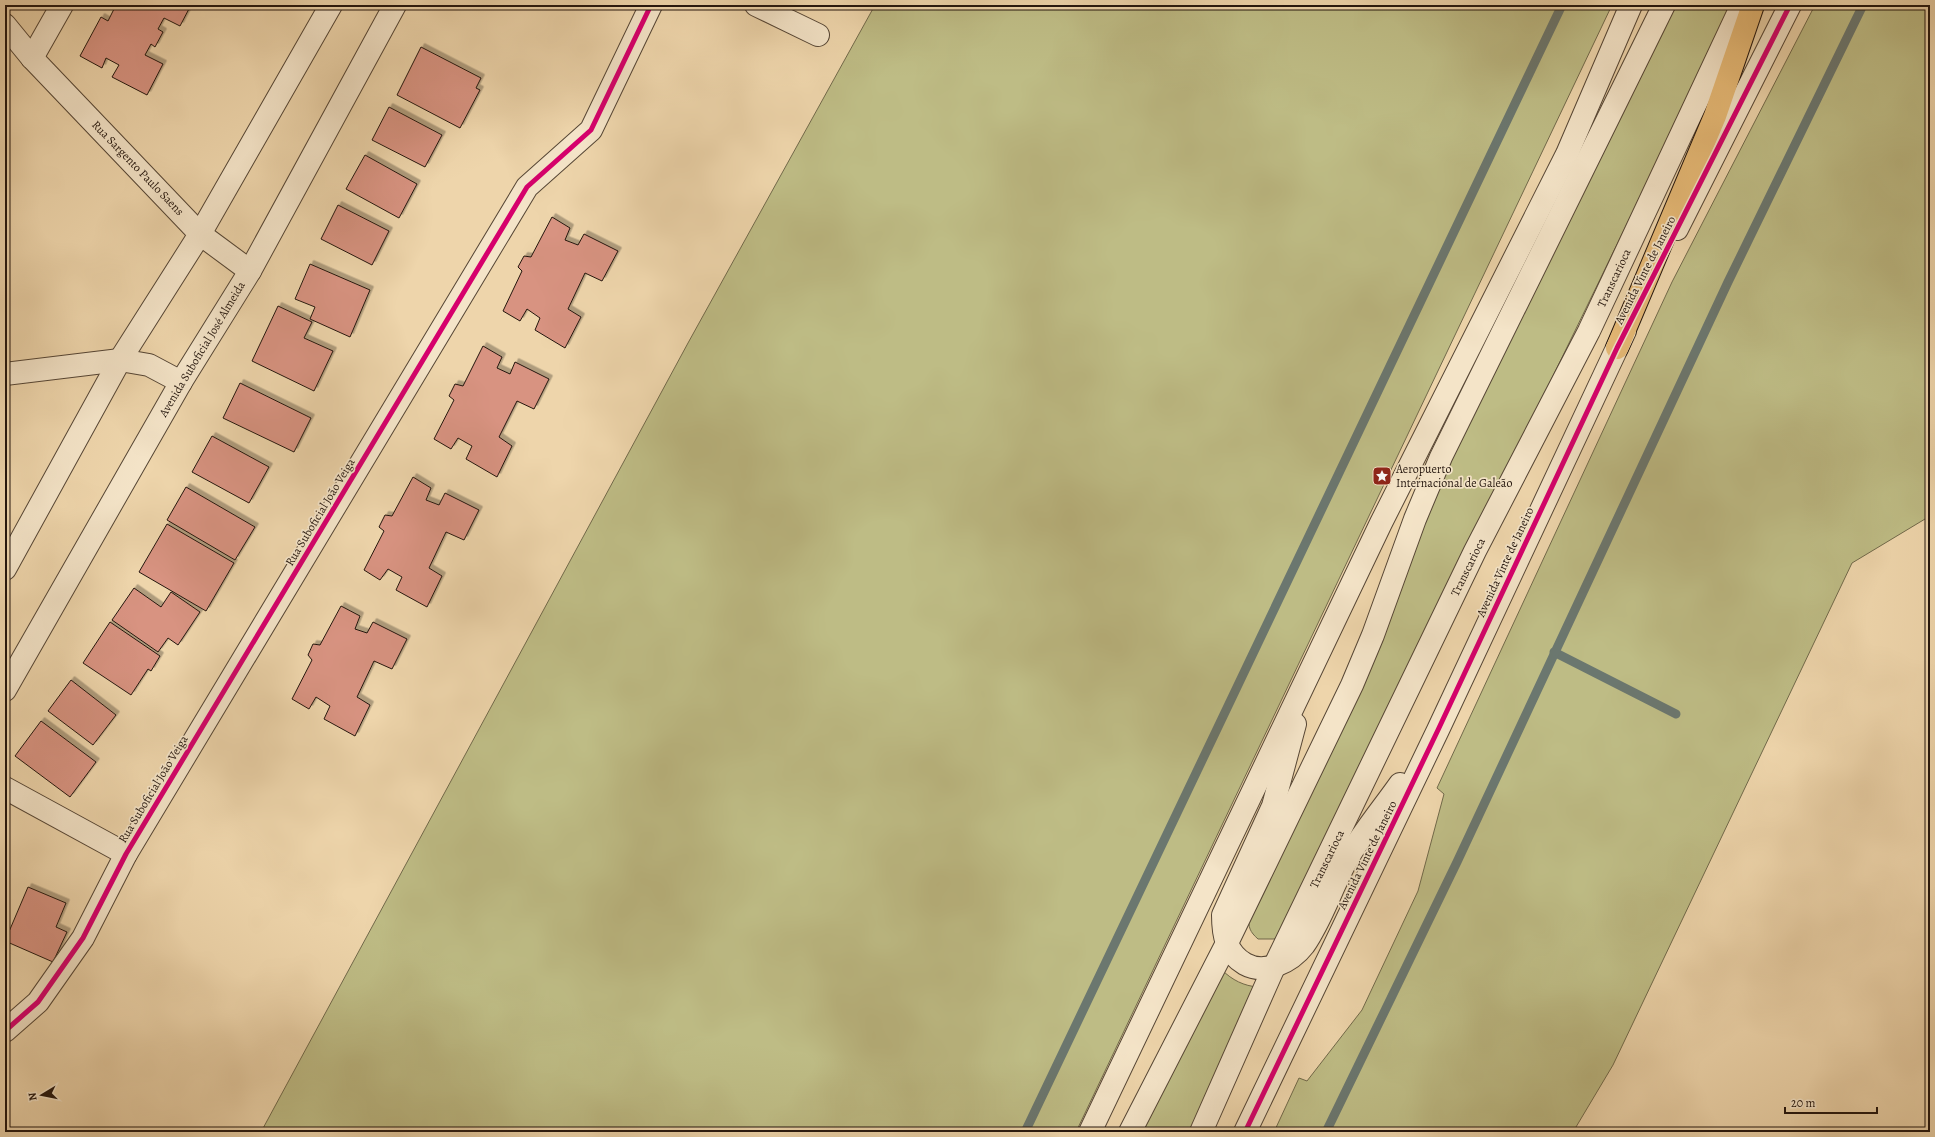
<svg xmlns="http://www.w3.org/2000/svg" width="1935" height="1137" font-family="Alegreya,serif">
<style>
.green{fill:#bebc85;stroke:#71694a}
.lines{fill:none;stroke-linecap:round;stroke-linejoin:round}
.stream{stroke:#6b776f;stroke-width:9}
.building{fill:#d89381;stroke:#24160e;filter:url(#shadow)}
.minor-casing{stroke:#564635;stroke-width:24}
.major-casing{stroke:#24160e;stroke-width:24}
.minor{stroke:#f4e4c8;stroke-width:22}
.major{stroke:#e7ba76;stroke-width:22}
.cycleway-casing{stroke:#f4e4c8;stroke-width:8}
.cycleway{stroke:#d6006c;stroke-width:5}
.labels{text-anchor:middle;dominant-baseline:central;stroke-width:3.5;stroke-linejoin:round;paint-order:stroke}
.street-label{font-size:12px;fill:#24160e;stroke:#f4e4c8}
.poi-label{font-size:12px;fill:#24160e;stroke:#f4e4c8;text-anchor:start}
</style>
<defs>
<filter id="shadow"><feDropShadow dx="3.5" dy="-3.5" stdDeviation="0" flood-color="#0004"/></filter>
</defs>
<rect width="100%" height="100%" fill="#eed5ab"/>
<filter id="stains"><feTurbulence type="fractalNoise" baseFrequency=".005" numOctaves="4"/><feColorMatrix values="0 0 0 0 .2 0 0 0 0 .09 0 0 0 0 .02 0 0 0 .5 -.17"/></filter>
<radialGradient id="worn" r=".72"><stop offset=".6" stop-color="#630" stop-opacity="0"/><stop offset="1" stop-color="#630" stop-opacity=".3"/></radialGradient>
<g class="green">
<polygon points="875,5 1612,5 1076,1132 261,1132 688,343"/>
<path d="M1671,5H1736L1698,78L1281,935L1274,939H1258C1250,932 1248,927 1249,917L1452,459Z"/>
<polygon points="1815,5 1930,5 1930,516 1852,563 1613,1065 1573,1132 1274,1132 1299,1078 1307,1081 1362,1010 1418,891 1444,794 1437,788 1672,282"/>
<path d="M1222,970C1232,980 1244,986 1258,987L1192,1132H1138Z"/>
</g>
<g class="lines">
<g class="stream">
<polyline points="1554,652 1676,714"/>
<polyline points="1025,1132 1562,5"/>
<polyline points="1326,1132 1457,862 1728,282 1863,5"/>
</g>
</g>
<g class="building">
<polygon points="107,5 191,5 180,26 164,18 158,29 163,32 155,47 151,44 145,55 163,64 147,95 112,77 119,65 106,58 102,68 80,56 101,17 108,21 114,9"/>
<polygon points="421,47 481,78 476,88 480,90 460,128 397,95"/>
<polygon points="389,107 442,135 425,167 372,140"/>
<polygon points="365,155 417,184 399,218 346,189"/>
<polygon points="338,205 389,231 372,265 321,239"/>
<polygon points="552,217 570,228 565,240 578,245 584,234 618,251 602,281 585,273 568,309 581,317 565,348 535,330 540,318 527,309 520,321 503,311 522,271 518,267 524,256 531,257"/>
<polygon points="310,264 370,290 350,337 310,319 315,307 295,299"/>
<polygon points="278,306 312,322 304,338 333,351 314,391 252,361"/>
<polygon points="483,346 502,357 497,368 510,374 515,362 549,379 534,409 517,401 499,437 512,446 497,477 466,459 472,446 458,438 451,449 434,439 454,400 449,396 455,384 463,386"/>
<polygon points="240,383 311,418 294,452 223,418"/>
<polygon points="212,436 269,467 249,503 192,472"/>
<polygon points="413,477 431,488 426,500 439,505 445,493 479,510 464,540 446,532 429,568 442,576 427,607 396,590 402,577 388,569 380,580 364,570 384,531 379,527 385,515 392,516"/>
<polygon points="186,487 255,527 235,560 167,520"/>
<polygon points="167,524 234,563 206,611 139,572"/>
<polygon points="134,588 161,607 171,592 200,612 178,645 168,638 158,652 112,620"/>
<polygon points="341,606 360,616 355,629 367,633 373,622 407,639 392,669 374,661 357,697 370,705 355,736 324,719 330,706 316,697 309,709 292,699 312,660 308,655 313,644 320,645"/>
<polygon points="110,622 160,656 151,671 148,669 131,695 83,663"/>
<polygon points="71,680 116,715 93,745 48,711"/>
<polygon points="41,721 96,762 70,797 15,756"/>
<polygon points="28,887 66,903 56,927 67,932 53,962 5,941"/>
</g>
<g class="lines">
<g class="minor-casing">
<g id="minor">
<polyline points="756,5 818,35"/>
<polyline points="5,25 32,58 200,234 250,271"/>
<polyline points="32,58 62,5"/>
<polyline points="1677,229 1790,5"/>
<polyline points="5,374 120,360 149,365 181,382"/>
<polyline points="5,569 120,360 200,234 331,5"/>
<polyline points="5,690 181,382 250,271 395,5"/>
<path d="M1295,724L1273,806L1223,915C1223,935 1226,953 1245,964C1265,975 1291,962 1304,945C1323,918 1332,885 1349,856C1364,831 1383,808 1400,784"/>
<polyline points="5,788 126,854"/>
<polyline points="5,1031 38,1002 83,938 126,854 527,187 591,130 651,5"/>
<polyline points="1090,1132 1381,523 1567,154 1631,5"/>
<polyline points="1130,1132 1227,943 1352,685 1373,635 1415,519 1441,457 1664,5"/>
<polyline points="1201,1132 1274,967 1475,551 1589,331 1742,5"/>
<polyline points="1245,1132 1438,730 1625,331"/>
</g>
</g>
<g class="major-casing">
<polyline id="major" points="1617,348 1715,116 1753,5"/>
</g>
<use href="#minor" class="minor"/>
<use href="#major" class="major"/>
<g class="cycleway-casing">
<g id="cycleway">
<polyline points="5,1031 38,1002 83,938 126,854 527,187 591,130 651,5"/>
<polyline points="1245,1132 1438,730 1617,348 1790,5"/>
</g>
</g>
<use href="#cycleway" class="cycleway"/>
</g>
<defs>
<g id="sight-square" transform="scale(1)"><rect x="-9" y="-9" width="18" height="18" rx="4" fill="#8f2418" stroke="#f4e4c8"/><path d="M0-6L1.8-2.2L6-1.7L2.9 1.2L3.7 5.4L0 3.3L-3.7 5.4L-2.9 1.2L-6-1.7L-1.8-2.2Z" fill="#fff"/></g>
</defs>
<g fill-rule="evenodd">
<use href="#sight-square" x="1382" y="476"/>
</g>
<g class="labels">
<g class="street-label">
<text transform="translate(138 168) rotate(46)">Rua Sargento Paulo Saens</text>
<text transform="translate(1645 270) rotate(-63)">Avenida Vinte de Janeiro</text>
<text transform="translate(1614 278) rotate(-65)">Transcarioca</text>
<text transform="translate(202 349) rotate(-59)">Avenida Suboficial José Almeida</text>
<text transform="translate(320 512) rotate(-59)">Rua Suboficial João Veiga</text>
<text transform="translate(1505 562) rotate(-65)">Avenida Vinte de Janeiro</text>
<text transform="translate(1468 567) rotate(-64)">Transcarioca</text>
<text transform="translate(153 789) rotate(-59)">Rua Suboficial João Veiga</text>
<text transform="translate(1367 855) rotate(-64)">Avenida Vinte de Janeiro</text>
<text transform="translate(1327 859) rotate(-64)">Transcarioca</text>
</g>
<g class="poi-label">
<text x="1396" y="469">Aeropuerto<tspan x="1396" dy="14">Internacional de Galeão</tspan></text>
</g>
</g>
<rect width="1935" height="1137" fill="none" stroke="#eed5ab" stroke-width="20"/>
<rect x="6" y="6" width="1923" height="1125" fill="none" stroke="#24160e" stroke-width="2"/>
<rect x="10" y="10" width="1915" height="1117" fill="none" stroke="#24160e"/>
<g transform="translate(42 1095) rotate(260)" stroke="#f4e4c8" stroke-width="3" paint-order="stroke">
<path d="M0-3L7 15L0 10L-7 15Z" fill="#24160e"/>
<text y="-6" font-size="11" font-weight="bold" text-anchor="middle" fill="#24160e">N</text>
</g>
<path d="M1785 1107v6h92v-6" fill="none" stroke="#24160e" stroke-width="2"/>
<text x="1791" y="1107" font-size="12" fill="#24160e" stroke="#f4e4c8" stroke-width="3" paint-order="stroke">20 m</text>
<rect width="100%" height="100%" filter="url(#stains)"/>
<rect width="100%" height="100%" fill="url(#worn)"/>
</svg>
